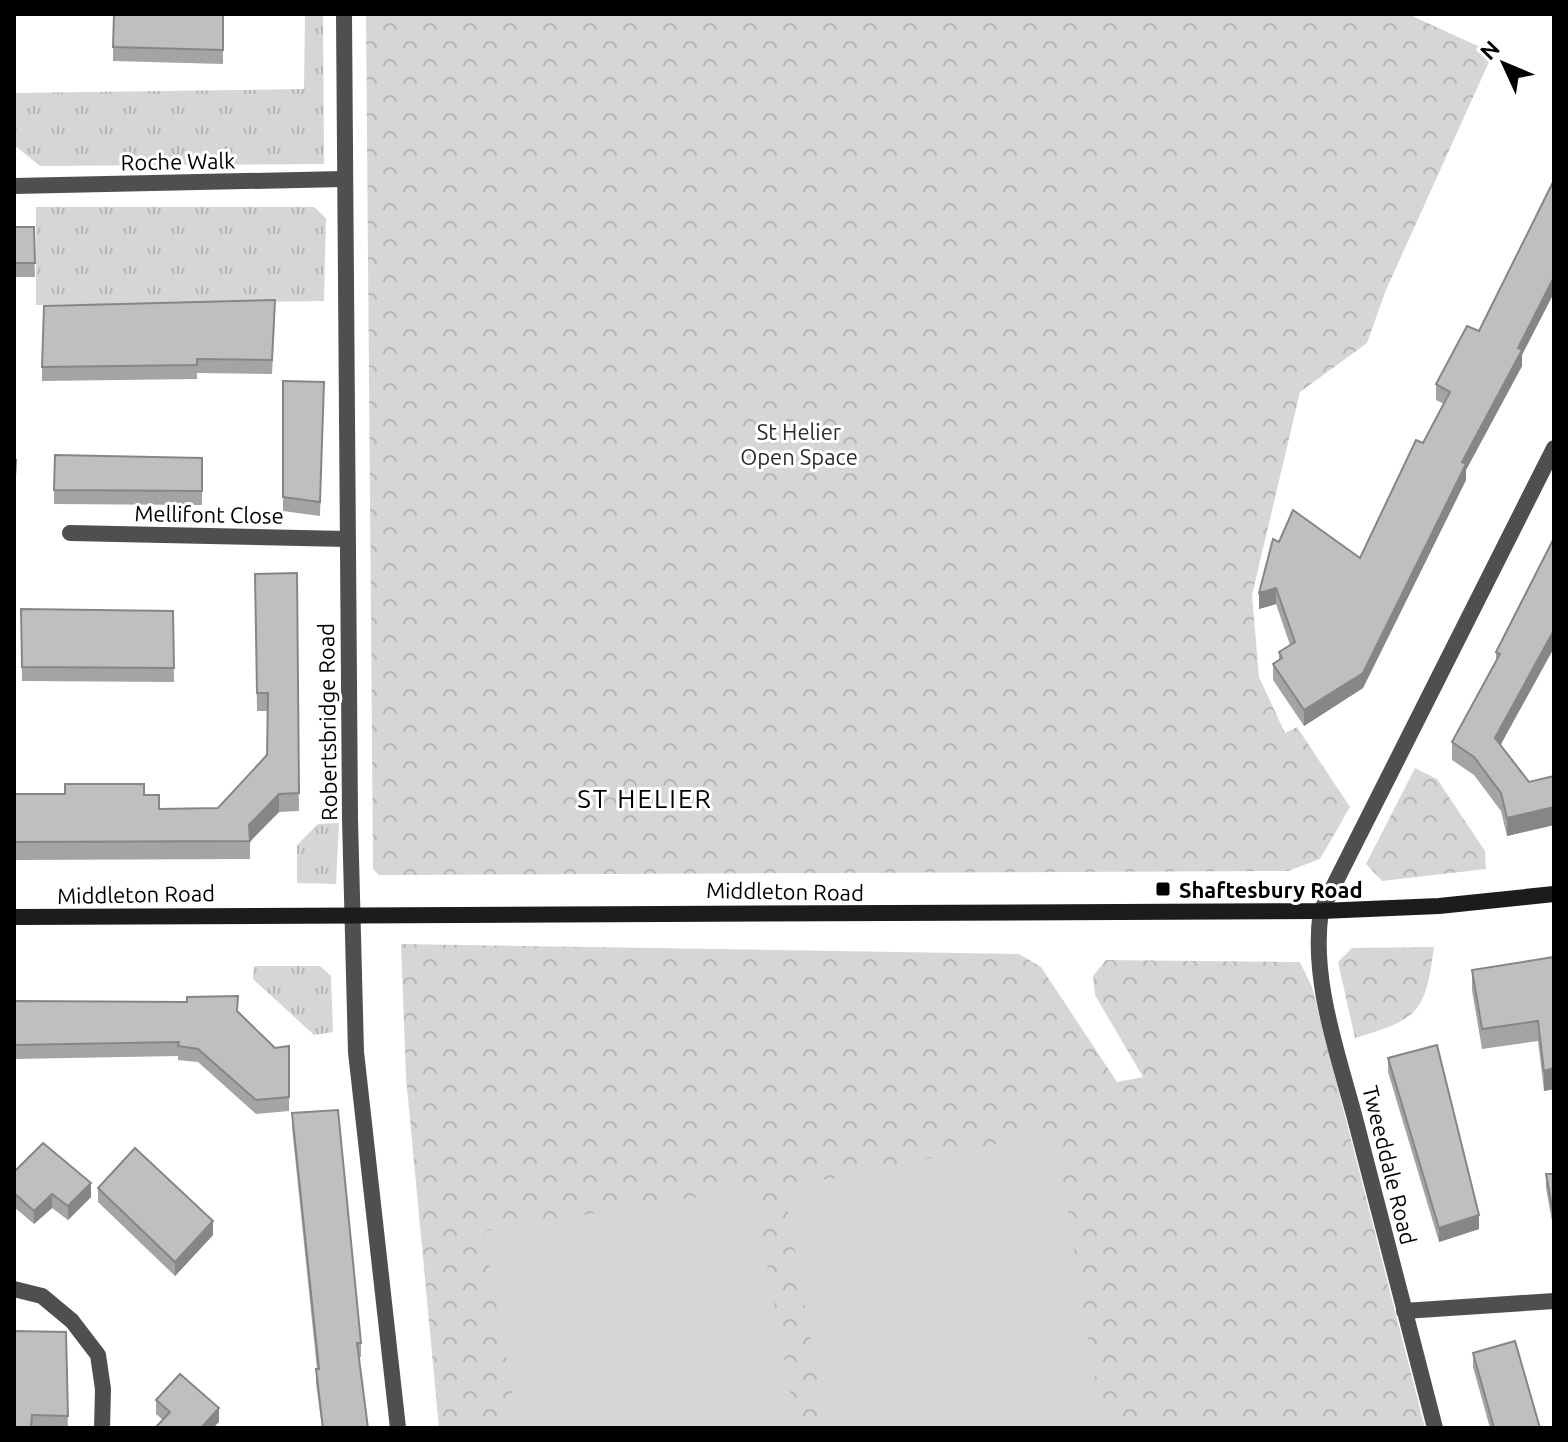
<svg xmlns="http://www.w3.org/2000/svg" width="1568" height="1442" font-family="Ubuntu,sans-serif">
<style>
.grass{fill:url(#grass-tufts)}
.forest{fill:url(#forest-crowns)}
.pitch{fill:#d6d6d6}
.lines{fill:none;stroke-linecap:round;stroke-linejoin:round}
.street{stroke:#4f4f4f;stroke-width:16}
.secondary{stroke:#1c1c1c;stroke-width:16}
.wall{fill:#a4a4a4}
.shaded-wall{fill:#868686}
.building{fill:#bfbfbf;stroke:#868686;stroke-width:2}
.poi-dot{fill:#000;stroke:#fff;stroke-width:3}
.labels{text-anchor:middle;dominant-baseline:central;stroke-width:6;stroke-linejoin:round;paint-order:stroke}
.street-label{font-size:22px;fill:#000;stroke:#fff}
.park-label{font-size:22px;fill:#2d2d2d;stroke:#fff}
.poi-label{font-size:22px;font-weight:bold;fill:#000;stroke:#fff;text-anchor:start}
.quarter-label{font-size:26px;letter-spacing:2px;fill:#000;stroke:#fff}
</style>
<defs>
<pattern id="grass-tufts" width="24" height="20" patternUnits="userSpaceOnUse" patternTransform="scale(2)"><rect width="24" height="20" fill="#d6d6d6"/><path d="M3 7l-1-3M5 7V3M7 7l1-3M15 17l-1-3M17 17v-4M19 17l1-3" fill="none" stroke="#b6b6b6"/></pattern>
<pattern id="forest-crowns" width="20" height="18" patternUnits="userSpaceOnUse" patternTransform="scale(2)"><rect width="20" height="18" fill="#d6d6d6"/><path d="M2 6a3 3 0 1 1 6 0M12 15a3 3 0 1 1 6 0" fill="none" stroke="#b6b6b6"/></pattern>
</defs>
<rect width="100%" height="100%" fill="#fff"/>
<g class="grass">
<polygon points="305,14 323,14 324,164 40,166 14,145 14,93 304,89"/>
<polygon points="36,207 314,207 326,218 324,301 36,305"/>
<polygon points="339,823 336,884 297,883 297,845 318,824"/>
<polygon points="254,966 320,966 331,976 333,1032 314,1035 253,979"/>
</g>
<g class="forest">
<polygon points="366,14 1408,14 1493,53 1386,290 1367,343 1300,392 1252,595 1259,677 1285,733 1297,727 1350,807 1320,859 1288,871 379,875 373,869"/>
<polygon points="1415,768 1437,779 1485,851 1486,869 1382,881 1366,864"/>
<polygon points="401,944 1019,954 1041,967 1117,1082 1143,1077 1095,995 1093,976 1106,960 1300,962 1312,987 1425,1428 439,1428 406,1077"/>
<path d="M1434,947C1425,1013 1419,1019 1355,1038L1338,962L1352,948Z"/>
</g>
<g class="pitch">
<polygon points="1055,1132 1103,1428 826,1428 784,1188"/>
<polygon points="753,1188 797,1428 519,1428 483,1231"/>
</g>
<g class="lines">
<g class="street">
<polyline points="344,14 350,819 356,1052 398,1428"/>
<polyline points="14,186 344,179"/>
<polyline points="70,533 347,539"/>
<polyline points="14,1289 42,1296 72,1321 98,1355 103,1389 102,1428"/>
<polyline points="1404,1311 1554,1301"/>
<path d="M1435,1428C1409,1328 1383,1227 1357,1126C1340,1059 1310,981 1321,911L1554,448"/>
</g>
<polyline class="secondary" points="14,917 1321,911 1439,906 1554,894"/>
</g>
<g class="wall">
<polygon points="223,14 223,64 113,61 113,47"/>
<polygon points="14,227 34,227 35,277 14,277"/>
<polygon points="275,314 272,374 197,373 197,379 42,381 42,367"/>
<polygon points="1522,355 1522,366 1466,470 1466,480 1363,688 1304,726 1273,680 1273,664 1279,660 1279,652 1290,645 1276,604 1259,609 1279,542 1360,558 1444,404 1436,400 1436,384"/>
<polygon points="283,381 324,382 320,516 283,511"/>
<polygon points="202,458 202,505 54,504 54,490"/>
<polygon points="1554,538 1501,745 1529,782 1554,776 1554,825 1507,836 1501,811 1474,775 1452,760 1452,742 1496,660 1496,652"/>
<polygon points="297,573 299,811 279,812 250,842 250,859 14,860 14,794 144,795 159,809 218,808 267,755 268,711 257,711 255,574"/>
<polygon points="21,609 173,611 174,682 22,681"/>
<polygon points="1554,957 1554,1089 1544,1091 1538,1041 1482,1049 1472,990 1472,970"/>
<polygon points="14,1001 238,1012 275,1048 289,1046 289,1111 256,1114 198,1062 178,1060 178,1056 14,1059"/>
<polygon points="1388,1058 1479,1229 1439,1242 1388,1072"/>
<polygon points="292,1113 361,1343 361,1357 359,1357 368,1428 322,1428 316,1383 316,1369 317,1369 292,1127"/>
<polygon points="14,1172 91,1197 68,1220 52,1208 34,1224 14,1207"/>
<polygon points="1546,1174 1554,1174 1554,1232 1546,1188"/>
<polygon points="98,1188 213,1235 175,1276 98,1202"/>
<polygon points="66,1332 68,1428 14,1428"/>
<polygon points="1473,1353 1540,1428 1490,1428 1473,1367"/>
<polygon points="156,1400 219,1422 163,1420 156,1414"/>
</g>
<g class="shaded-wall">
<polygon points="1554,277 1554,293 1522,355 1522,366 1466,470 1466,480 1363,688 1304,726 1304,710 1462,462"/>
<polygon points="1276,588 1276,604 1259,609 1259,593"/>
<polygon points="1554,630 1554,648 1495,755 1495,738"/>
<polygon points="279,794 279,812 249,842 249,825"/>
<polygon points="1554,807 1554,825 1507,836 1507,818"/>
<polygon points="1554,1068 1554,1089 1544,1091 1544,1071"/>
<polygon points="91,1183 91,1197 68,1220 68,1206"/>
<polygon points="52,1194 52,1208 34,1224 34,1211"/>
<polygon points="1479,1215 1479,1229 1439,1242 1439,1228"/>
<polygon points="213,1221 213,1235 175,1276 175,1262"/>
<polygon points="219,1408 219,1422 213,1428 201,1428"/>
</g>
<g class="building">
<polygon points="114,14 223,14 223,50 113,47"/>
<polygon points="1554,180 1554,277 1518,348 1522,350 1462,462 1466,464 1363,673 1304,710 1273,664 1282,658 1279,652 1295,642 1276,588 1259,593 1273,539 1279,542 1293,510 1360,558 1416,440 1423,443 1450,392 1436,384 1467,326 1479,331"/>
<polygon points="14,227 34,227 35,263 14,263"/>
<polygon points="275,300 272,360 197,359 197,365 42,367 44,306"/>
<polygon points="283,381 324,382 320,502 283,497"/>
<polygon points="55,455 202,458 202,491 54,490"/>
<polygon points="14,460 16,460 14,495"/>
<polygon points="1554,538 1554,630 1495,738 1529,782 1554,776 1554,807 1507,818 1501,793 1474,757 1452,742 1500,654 1496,652"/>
<polygon points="297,573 299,793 279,794 249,825 250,841 14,842 14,794 65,794 65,784 144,784 144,795 159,795 159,809 218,808 267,755 268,693 257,693 255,574"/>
<polygon points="21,609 173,611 174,668 22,667"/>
<polygon points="1554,957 1554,1068 1544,1071 1538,1021 1482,1029 1472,970"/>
<polygon points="238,996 237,1011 275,1048 289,1046 289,1097 256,1100 198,1049 178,1046 179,1042 14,1045 14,1001 187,1002 187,997"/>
<polygon points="1437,1045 1479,1215 1439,1228 1388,1058"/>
<polygon points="338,1110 361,1343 357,1343 368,1428 323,1428 316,1369 319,1369 292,1113"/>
<polygon points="43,1143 91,1183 68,1206 52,1194 34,1211 14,1193 14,1172"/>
<polygon points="135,1148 213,1221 175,1262 98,1188"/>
<polygon points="1546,1174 1554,1174 1554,1218"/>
<polygon points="14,1331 66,1332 68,1416 32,1415 31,1428 14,1428"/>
<polygon points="1515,1341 1540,1428 1494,1428 1473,1353"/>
<polygon points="180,1374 219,1408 201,1428 155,1428 170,1412 156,1400"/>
</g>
<rect class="poi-dot" x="1155" y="881" width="16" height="16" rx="4"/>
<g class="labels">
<g class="street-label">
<text transform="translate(178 161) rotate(-1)">Roche Walk</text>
<text transform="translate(209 514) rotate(1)">Mellifont Close</text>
<text transform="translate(327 722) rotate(-91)">Robertsbridge Road</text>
<text transform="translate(785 891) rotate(1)">Middleton Road</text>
<text transform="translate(136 894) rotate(-1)">Middleton Road</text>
<text transform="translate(1390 1165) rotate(76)">Tweeddale Road</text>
</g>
<g class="park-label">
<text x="799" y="431">St Helier<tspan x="799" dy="25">Open Space</tspan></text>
</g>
<g class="poi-label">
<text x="1179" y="889">Shaftesbury Road</text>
</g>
<g class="quarter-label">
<text x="645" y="798">ST HELIER</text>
</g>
</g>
<rect width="1568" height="1442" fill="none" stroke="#000000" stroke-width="32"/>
<g transform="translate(1504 64) rotate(314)" stroke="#ffffff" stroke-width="6" paint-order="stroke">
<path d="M0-6L14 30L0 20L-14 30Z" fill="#000000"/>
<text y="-12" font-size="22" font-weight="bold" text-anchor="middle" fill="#000000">N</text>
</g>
</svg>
